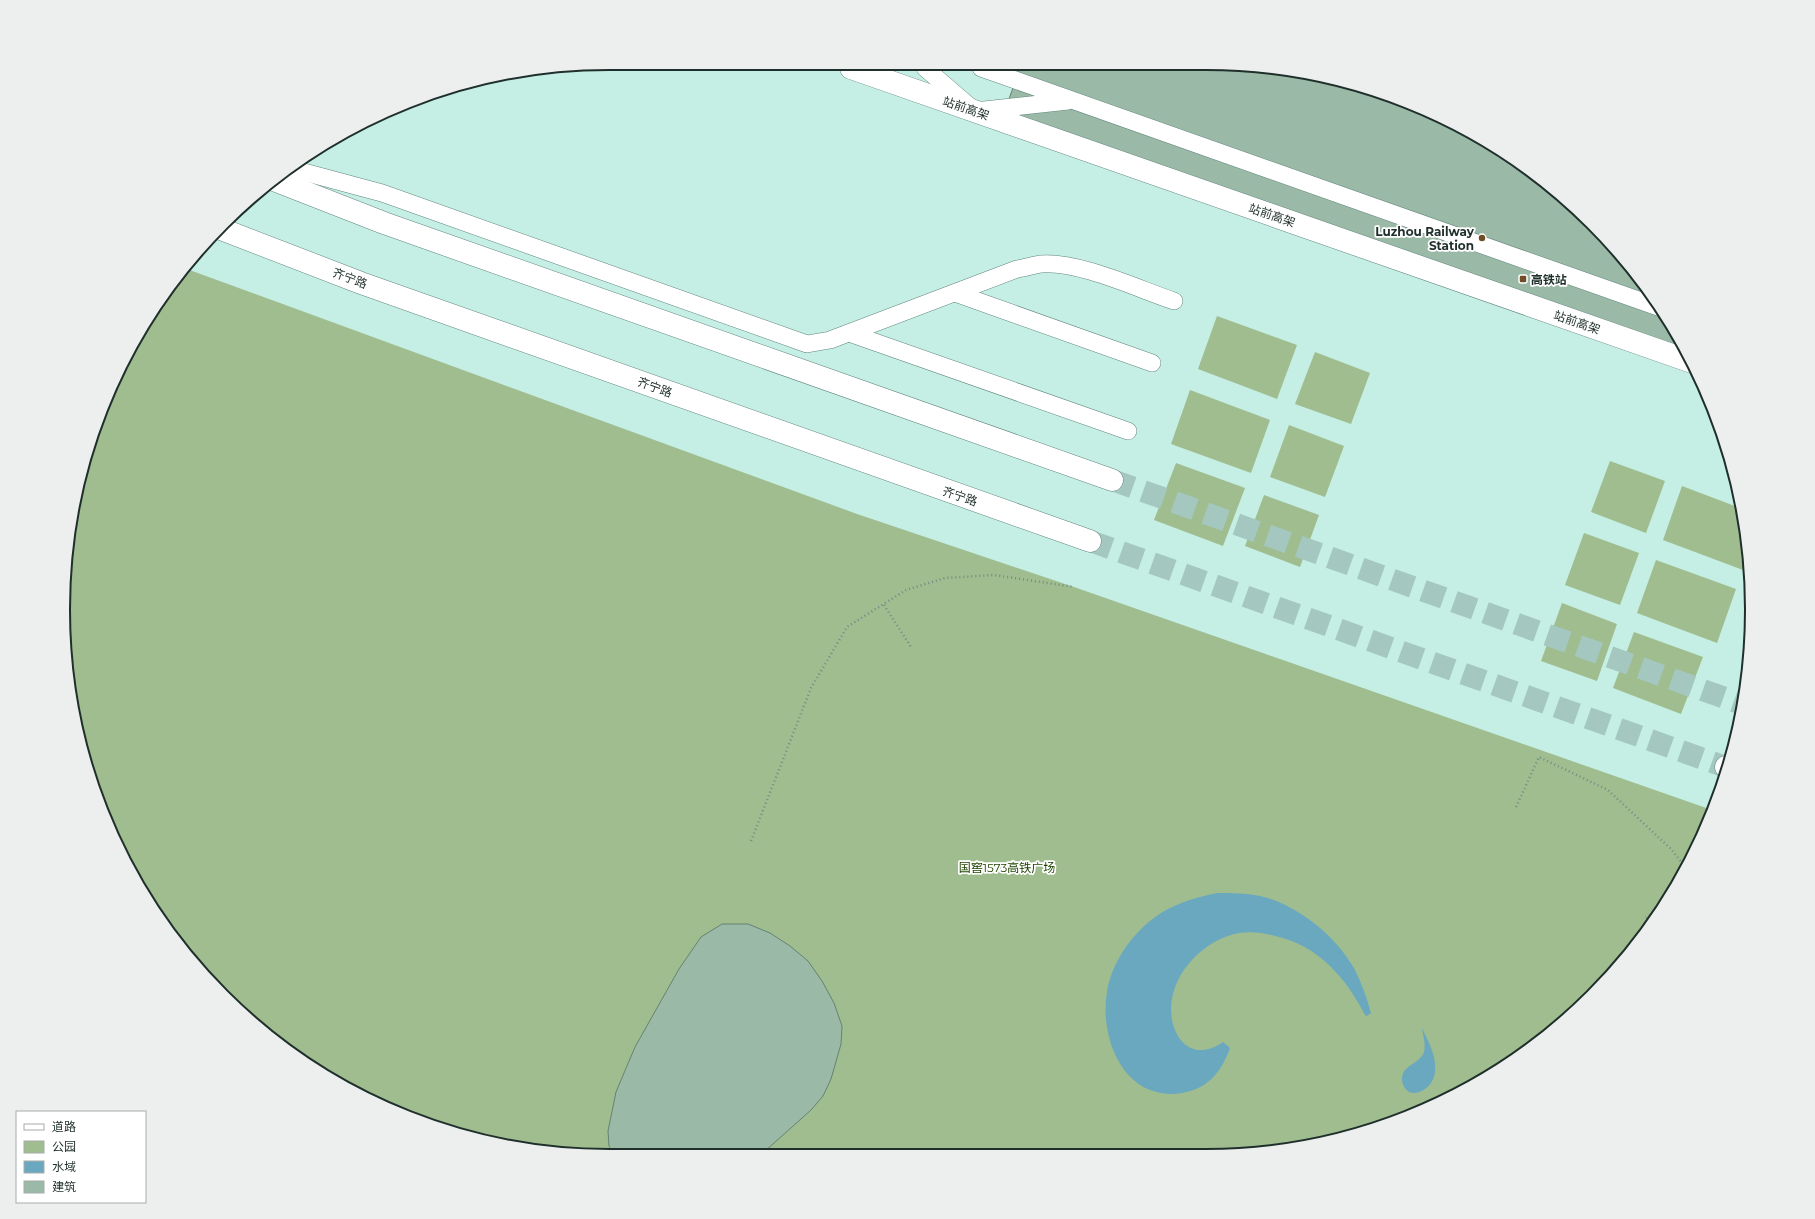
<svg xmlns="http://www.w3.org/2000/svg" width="1815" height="1219" font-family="Montserrat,'Noto Sans SC',sans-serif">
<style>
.green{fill:#9fbd8f}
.water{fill:#6aa8c0}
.building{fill:#9ab9a6;stroke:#658371}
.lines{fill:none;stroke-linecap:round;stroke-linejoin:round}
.tertiary-tunnel{stroke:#a4c8bf;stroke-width:22;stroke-dasharray:22 11;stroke-linecap:butt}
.service-casing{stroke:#62877f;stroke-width:18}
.tertiary-casing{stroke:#62877f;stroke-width:23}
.path{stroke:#708d86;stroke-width:2.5;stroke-dasharray:1 3;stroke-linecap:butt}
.service{stroke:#fff;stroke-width:17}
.tertiary{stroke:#fff;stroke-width:22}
.poi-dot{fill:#704d26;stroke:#fff;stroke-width:1.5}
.labels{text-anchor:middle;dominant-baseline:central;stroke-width:3.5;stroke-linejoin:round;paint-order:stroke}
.street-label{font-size:12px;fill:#1f2f2b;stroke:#fff}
.poi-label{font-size:12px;font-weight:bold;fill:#1f2f2b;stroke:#fff;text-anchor:end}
.park-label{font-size:12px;fill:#1f4400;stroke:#fff}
.rim{fill:none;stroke:#1f2f2b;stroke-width:2}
</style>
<rect width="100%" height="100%" fill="#c5eee4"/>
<g class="green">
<polygon points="184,268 857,514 1074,587 1712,810 1679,883 1616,970 1538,1043 1447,1100 1347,1137 1241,1155 538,1151 468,1137 368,1100 249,1020 176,942 136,883 82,751 68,681 64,574 74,503 105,401 176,277"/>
<polygon points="1217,316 1297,345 1277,399 1198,369"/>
<polygon points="1315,352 1370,373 1351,424 1295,404"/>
<polygon points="1190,390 1270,420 1251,473 1171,444"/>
<polygon points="1289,425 1344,446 1325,497 1270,477"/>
<polygon points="1610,461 1665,481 1646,533 1591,512"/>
<polygon points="1176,463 1245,488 1223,546 1154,520"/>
<polygon points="1682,486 1740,508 1748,556 1743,570 1663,540"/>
<polygon points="1264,495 1319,515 1300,567 1245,546"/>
<polygon points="1584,533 1639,553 1620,605 1565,585"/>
<polygon points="1656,560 1736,589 1717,643 1637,613"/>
<polygon points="1562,603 1617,624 1597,681 1541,661"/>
<polygon points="1634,632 1703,657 1681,714 1613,688"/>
</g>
<g class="water">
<path d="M1217,893C1231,893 1245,893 1260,896C1298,905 1336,936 1355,970C1362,984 1367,999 1371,1013L1367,1016L1365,1015C1346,978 1318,945 1275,936C1263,933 1252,931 1239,933C1205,939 1172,972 1171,1008C1171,1040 1193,1063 1223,1042L1230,1048C1222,1071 1208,1089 1182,1093C1125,1102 1099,1040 1107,992C1111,965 1129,938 1150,921C1169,905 1193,898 1217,893Z"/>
<path d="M1422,1028C1428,1041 1437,1056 1435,1072C1433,1092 1405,1103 1402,1080C1401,1065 1420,1064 1424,1052C1426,1044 1423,1036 1422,1028Z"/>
</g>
<g class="building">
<polygon points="1020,68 1277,68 1347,82 1447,119 1566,199 1639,277 1686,352 1004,113"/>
<polygon points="722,924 748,924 770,933 790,946 808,961 822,981 834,1003 842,1026 841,1044 831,1079 823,1096 811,1110 764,1152 612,1152 609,1146 608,1131 616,1092 635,1047 679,969 701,937"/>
</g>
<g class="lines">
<g class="tertiary-tunnel">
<polyline points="1112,480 1742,704"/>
<polyline points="1090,541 1726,767"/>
</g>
<g class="service-casing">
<g id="service">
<polyline points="925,68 975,111 1068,101"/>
<polyline points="981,68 1658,307"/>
<path d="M289,168L382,193L807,344L830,340L1017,269C1025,268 1033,265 1041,264C1079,261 1138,289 1174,301"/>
<polyline points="955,293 1152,363"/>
<polyline points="849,333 1128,431"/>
</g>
</g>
<g class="tertiary-casing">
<g id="tertiary">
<polyline points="851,68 1692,362"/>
<polyline points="274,180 384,223 1112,480"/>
<polyline points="221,229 361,283 1090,541"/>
<polyline points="1726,767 1727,767"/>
</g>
</g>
<g class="path">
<polyline points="884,605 911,647"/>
<polyline points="1516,807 1539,757 1608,790 1671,849 1686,868"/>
<polyline points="1712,809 1712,810"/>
<polyline points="751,841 811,688 847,627 906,590 945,578 994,575 1074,587"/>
<polyline points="1646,918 1662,906"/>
</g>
<use href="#service" class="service"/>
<use href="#tertiary" class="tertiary"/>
</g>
<g class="poi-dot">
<circle cx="1482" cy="238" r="4"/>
<rect x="1519" y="275" width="8" height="8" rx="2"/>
</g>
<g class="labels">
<g class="street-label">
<text transform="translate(966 108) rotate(19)">站前高架</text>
<text transform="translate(1272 215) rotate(19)">站前高架</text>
<text transform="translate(350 278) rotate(21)">齐宁路</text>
<text transform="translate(1577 322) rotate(19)">站前高架</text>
<text transform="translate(655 387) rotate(20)">齐宁路</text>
<text transform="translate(960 496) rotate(19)">齐宁路</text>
</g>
<g class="poi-label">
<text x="1474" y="231">Luzhou Railway<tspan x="1474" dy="14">Station</tspan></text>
<text x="1531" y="279" text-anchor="start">高铁站</text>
</g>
<g class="park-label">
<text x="1007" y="867">国窖1573高铁广场</text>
</g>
</g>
<path d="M0 0H1815V1219H0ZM609 70H1206A539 539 0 0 1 1745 609V610A539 539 0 0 1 1206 1149H609A539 539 0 0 1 70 610V609A539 539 0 0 1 609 70Z" fill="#edeeee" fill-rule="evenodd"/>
<path class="rim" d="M609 70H1206A539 539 0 0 1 1745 609V610A539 539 0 0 1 1206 1149H609A539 539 0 0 1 70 610V609A539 539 0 0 1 609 70Z"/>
<rect x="16" y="1111" width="130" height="92" fill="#ffffff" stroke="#a5acaa"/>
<rect x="24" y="1124" width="20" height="6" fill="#ffffff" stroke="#a5acaa"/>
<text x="52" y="1131" font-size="12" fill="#1f2f2b">道路</text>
<rect x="24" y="1141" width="20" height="12" fill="#9fbd8f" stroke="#a5acaa"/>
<text x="52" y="1151" font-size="12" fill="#1f2f2b">公园</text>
<rect x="24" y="1161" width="20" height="12" fill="#6aa8c0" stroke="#a5acaa"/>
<text x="52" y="1171" font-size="12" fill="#1f2f2b">水域</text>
<rect x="24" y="1181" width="20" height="12" fill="#9ab9a6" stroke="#a5acaa"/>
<text x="52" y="1191" font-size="12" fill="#1f2f2b">建筑</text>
</svg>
